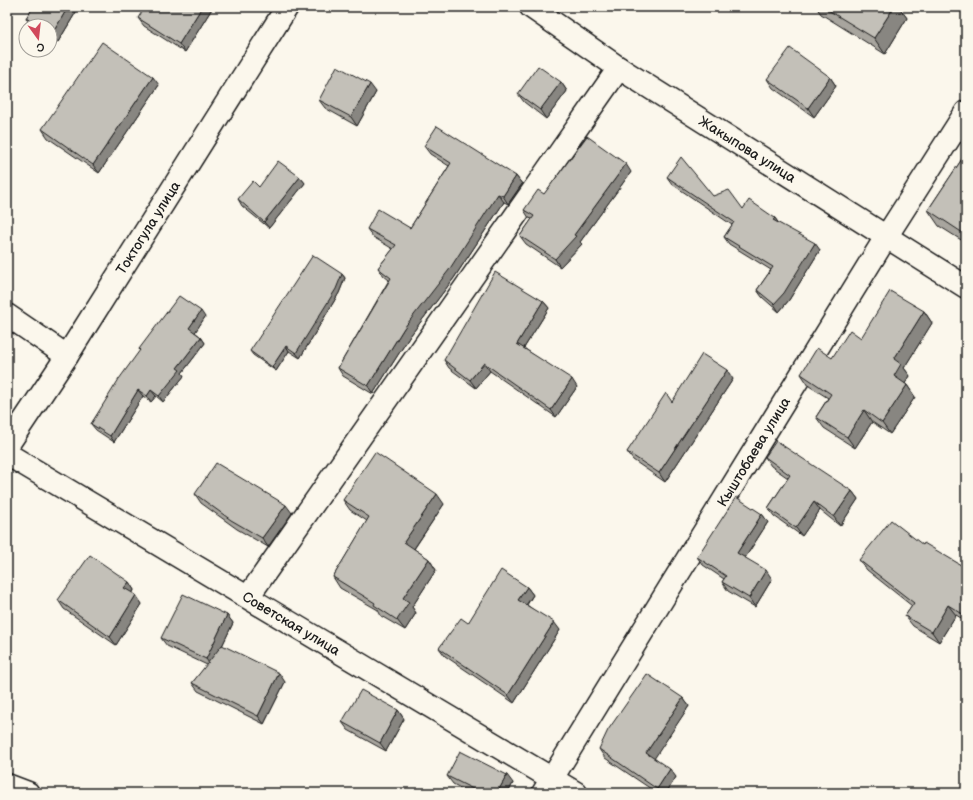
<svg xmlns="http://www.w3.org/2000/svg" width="973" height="800" font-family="'Balsamiq Sans',sans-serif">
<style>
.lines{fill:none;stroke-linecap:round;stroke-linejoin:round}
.minor-casing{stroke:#1c1c1c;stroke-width:25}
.major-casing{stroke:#1c1c1c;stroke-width:25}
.minor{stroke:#fbf7ec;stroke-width:22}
.major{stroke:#fbf7ec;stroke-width:22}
.wall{fill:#a8a59e;stroke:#1c1c1c}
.shaded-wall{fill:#888681;stroke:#1c1c1c}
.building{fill:#c3c0b8;stroke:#1c1c1c}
.labels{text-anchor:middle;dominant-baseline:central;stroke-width:4;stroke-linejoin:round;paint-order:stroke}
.street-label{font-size:14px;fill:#1c1c1c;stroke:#fbf7ec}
</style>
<rect width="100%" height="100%" fill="#fbf7ec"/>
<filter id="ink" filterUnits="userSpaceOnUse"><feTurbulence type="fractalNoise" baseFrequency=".025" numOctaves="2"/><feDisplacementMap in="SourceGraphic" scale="8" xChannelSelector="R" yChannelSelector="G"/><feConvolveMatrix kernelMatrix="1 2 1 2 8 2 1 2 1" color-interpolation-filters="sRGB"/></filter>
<g filter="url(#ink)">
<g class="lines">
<g class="minor-casing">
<g id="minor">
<path id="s1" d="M531,7L619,68L966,287"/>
<polyline points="7,315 67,356"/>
<path id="s2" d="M7,454L576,793"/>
<polyline points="248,597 619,68"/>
<path id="s3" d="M543,793L886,237L966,112"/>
</g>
</g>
<g class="major-casing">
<g id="major">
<path id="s4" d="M7,446L67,356L287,7"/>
<polyline points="7,785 28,793"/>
</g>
</g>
<use href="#minor" class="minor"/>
<use href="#major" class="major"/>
</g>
<g class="wall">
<polygon points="33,7 79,7 58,42 50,38 50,26 31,26 26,18"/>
<polygon points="213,7 185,52 144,26 138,18"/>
<polygon points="816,7 899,7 907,18 885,54 821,14"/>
<polygon points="830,77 836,86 814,117 773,88 767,79"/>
<polygon points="561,82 567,91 546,119 524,102 518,94"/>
<polygon points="159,85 99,173 48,138 42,129"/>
<polygon points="376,92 357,126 325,108 319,100"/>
<polygon points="424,146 516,176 522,184 508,204 504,202 454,278 410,336 373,394 343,376 338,368 389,280 384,276 378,268 393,249 373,237 367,229 410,228 449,166 430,154"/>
<polygon points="966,153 966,243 939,226 928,210"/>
<polygon points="631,172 580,242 582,244 560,267 526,244 520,236 532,219 529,218 524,210 544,194"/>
<polygon points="300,177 305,183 269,228 242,206 238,199 259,187"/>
<polygon points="667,177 713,196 743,209 775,218 778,223 820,250 789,300 779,312 762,297 757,290 771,270 729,244 724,237 732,225 672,184"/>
<polygon points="342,274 345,278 339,293 300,358 289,351 276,371 253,355 250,351"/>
<polygon points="543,301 549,308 524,348 577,387 556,417 490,371 476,388 449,368 444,360"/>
<polygon points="924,311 932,323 904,368 910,376 905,383 907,385 915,397 890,434 872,422 855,448 824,428 816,417 828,398 809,386 801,374 832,358 861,338"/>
<polygon points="205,317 195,332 201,337 205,343 182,373 184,376 163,402 156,396 151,402 143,396 114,442 96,430 91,424 140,351 139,349"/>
<polygon points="733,379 665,482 633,460 627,452 672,402"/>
<polygon points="765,457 852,491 858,499 840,526 820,510 802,536 774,516 768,508 788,478 771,466"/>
<polygon points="195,494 292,513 268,547 237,529 201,503"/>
<polygon points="343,500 444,504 414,549 429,559 436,570 412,607 416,613 405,630 381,616 378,610 340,588 333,577 367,521 350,510"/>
<polygon points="762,514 768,522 745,558 772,579 755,607 728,591 722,582 724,579 703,565 697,557"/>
<polygon points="923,545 966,568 966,621 956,615 939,642 913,626 905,616 912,606 867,570 859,560"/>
<polygon points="129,582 134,590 133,593 142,604 116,645 64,609 58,600"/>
<polygon points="527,587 533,595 527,605 560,630 514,703 445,656 439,648 468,623"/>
<polygon points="227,615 233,623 222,646 285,682 264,724 198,691 192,683 207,665 167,646 161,638"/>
<polygon points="683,698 689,706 654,758 676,777 666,793 657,793 605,758 599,749"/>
<polygon points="398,710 404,719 386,751 348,730 342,722"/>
<polygon points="447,776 513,783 508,793 470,793 453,784"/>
</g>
<g class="shaded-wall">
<polygon points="68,7 79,7 58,42 52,34"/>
<polygon points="202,7 213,7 185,52 179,44"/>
<polygon points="894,7 899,7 907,18 885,54 874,38"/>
<polygon points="153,77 159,85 99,173 93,165"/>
<polygon points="830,77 836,86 814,117 808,108"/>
<polygon points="561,82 567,91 546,119 540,110"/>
<polygon points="370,84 376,92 357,126 351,117"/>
<polygon points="626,164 631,172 580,242 582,244 560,267 555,259 574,235"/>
<polygon points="516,176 522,184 508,204 503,196"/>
<polygon points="300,177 305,183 269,228 264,222"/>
<polygon points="498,194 504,202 454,278 410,336 373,394 368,386 404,328"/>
<polygon points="775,218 780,225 773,220"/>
<polygon points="815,243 820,250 789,300 779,312 774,304"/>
<polygon points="342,274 345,278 339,293 300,358 296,353"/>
<polygon points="543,301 549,308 522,351 517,344"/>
<polygon points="201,311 205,317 194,334 189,328"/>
<polygon points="924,311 932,323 904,368 910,376 902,388 894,376 894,359"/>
<polygon points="201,337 205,343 182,373 184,376 163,402 159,396 177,368"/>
<polygon points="286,346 289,351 276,371 272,367"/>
<polygon points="484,363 490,371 476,388 470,380"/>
<polygon points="727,370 733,379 665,482 659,473"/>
<polygon points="572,379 577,387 556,417 551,410"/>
<polygon points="907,385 915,397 890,434 882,423"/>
<polygon points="138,390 143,396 114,442 110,436"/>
<polygon points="151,390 156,396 151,402 147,396"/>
<polygon points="864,410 872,422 855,448 847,437"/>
<polygon points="852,491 858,499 840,526 834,517"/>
<polygon points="437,494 444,504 411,553 404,542"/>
<polygon points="814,502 820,510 802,536 796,528"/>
<polygon points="286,505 292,513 268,547 262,538"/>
<polygon points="762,514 768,522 743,561 737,553"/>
<polygon points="429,559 436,570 412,607 416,613 405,630 397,620 403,598"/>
<polygon points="766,570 772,579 755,607 749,598"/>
<polygon points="129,582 134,590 130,597 124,588"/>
<polygon points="527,587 533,595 524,608 518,600"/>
<polygon points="136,595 142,604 116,645 110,637"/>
<polygon points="948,605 956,615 939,642 932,632"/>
<polygon points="227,615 233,623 212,667 206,659"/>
<polygon points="554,622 560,630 514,703 508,695"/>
<polygon points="279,673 285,682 264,724 258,716"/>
<polygon points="683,698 689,706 652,762 646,753"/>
<polygon points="398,710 404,719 386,751 380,743"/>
<polygon points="670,769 676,777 666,793 660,793 657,789"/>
<polygon points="507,775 513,783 508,793 497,793"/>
</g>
<g class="building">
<polygon points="33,7 68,7 52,34 50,33 50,26 39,26 26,18"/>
<polygon points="145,7 202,7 179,44 138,18"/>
<polygon points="823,7 894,7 874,38"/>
<polygon points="102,42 153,77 93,165 42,129"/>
<polygon points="790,48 830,77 808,108 767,79"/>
<polygon points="337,66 370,84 351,117 319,100"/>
<polygon points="538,66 561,82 540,110 518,94"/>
<polygon points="437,126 516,176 503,196 498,194 449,270 404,328 368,386 338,368 391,278 378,268 396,245 367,229 378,209 410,228 451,163 424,146"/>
<polygon points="587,136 626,164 574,235 576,236 555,259 520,236 534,216 524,210 538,190 544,194"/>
<polygon points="966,153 966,235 928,210"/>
<polygon points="681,157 713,196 729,190 743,209 749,200 775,218 773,220 815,243 784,293 774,304 757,290 773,267 724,237 734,222 667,177"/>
<polygon points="278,161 300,177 264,222 238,199 253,181 259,187"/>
<polygon points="313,255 342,274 336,289 296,353 286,346 272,367 250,351"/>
<polygon points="495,272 543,301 517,344 572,379 551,410 484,363 470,380 444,360"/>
<polygon points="890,291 924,311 894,359 901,364 894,376 907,385 882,423 864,410 847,437 816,417 831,394 801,374 817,348 832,358 850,330 861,338"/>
<polygon points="179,296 201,311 189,328 201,337 177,368 180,370 159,396 151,390 147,396 138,390 110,436 91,424 119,379 140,350 139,349"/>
<polygon points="702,354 727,370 659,473 627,452 666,393 672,402"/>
<polygon points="776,441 852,491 834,517 814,502 796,528 768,508 790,475 765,457"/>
<polygon points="375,452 437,494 404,542 429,559 403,598 409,602 397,620 374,605 375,603 333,577 369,517 343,500"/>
<polygon points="216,463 286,505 262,538 231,520 195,494"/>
<polygon points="736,497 762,514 737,553 766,570 749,598 722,582 726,576 697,557"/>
<polygon points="891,520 923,545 924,543 966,568 966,616 948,605 932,632 905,616 914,603 859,560"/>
<polygon points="90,555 129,582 124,588 136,595 110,637 58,600"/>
<polygon points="501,570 527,587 518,600 554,622 508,695 439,648 461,618 468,623"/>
<polygon points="183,594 227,615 206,659 161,638"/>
<polygon points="222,645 279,673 258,716 192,683"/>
<polygon points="647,674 683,698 646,753 670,769 657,789 599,749 608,730"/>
<polygon points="361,690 398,710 380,743 342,722"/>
<polygon points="460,751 507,775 497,793 481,793 447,776"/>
</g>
</g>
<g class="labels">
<g class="street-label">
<text stroke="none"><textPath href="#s1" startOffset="259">Жакыпова улица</textPath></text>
<text stroke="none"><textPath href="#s4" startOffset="260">Токтогула улица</textPath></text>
<text stroke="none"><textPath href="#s3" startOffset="401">Кыштобаева улица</textPath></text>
<text stroke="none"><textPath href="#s2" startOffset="331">Советская улица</textPath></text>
</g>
</g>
<rect width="973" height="800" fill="none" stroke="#fbf7ec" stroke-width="24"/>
<rect x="12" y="12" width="949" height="776" fill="none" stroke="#1c1c1c" stroke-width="1.5" filter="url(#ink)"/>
<g transform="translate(38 38) rotate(165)"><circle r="19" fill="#fbf7ec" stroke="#a29f99"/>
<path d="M0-3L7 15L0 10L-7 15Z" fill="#d1495b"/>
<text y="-6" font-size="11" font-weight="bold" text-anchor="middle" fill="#1c1c1c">С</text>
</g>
</svg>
